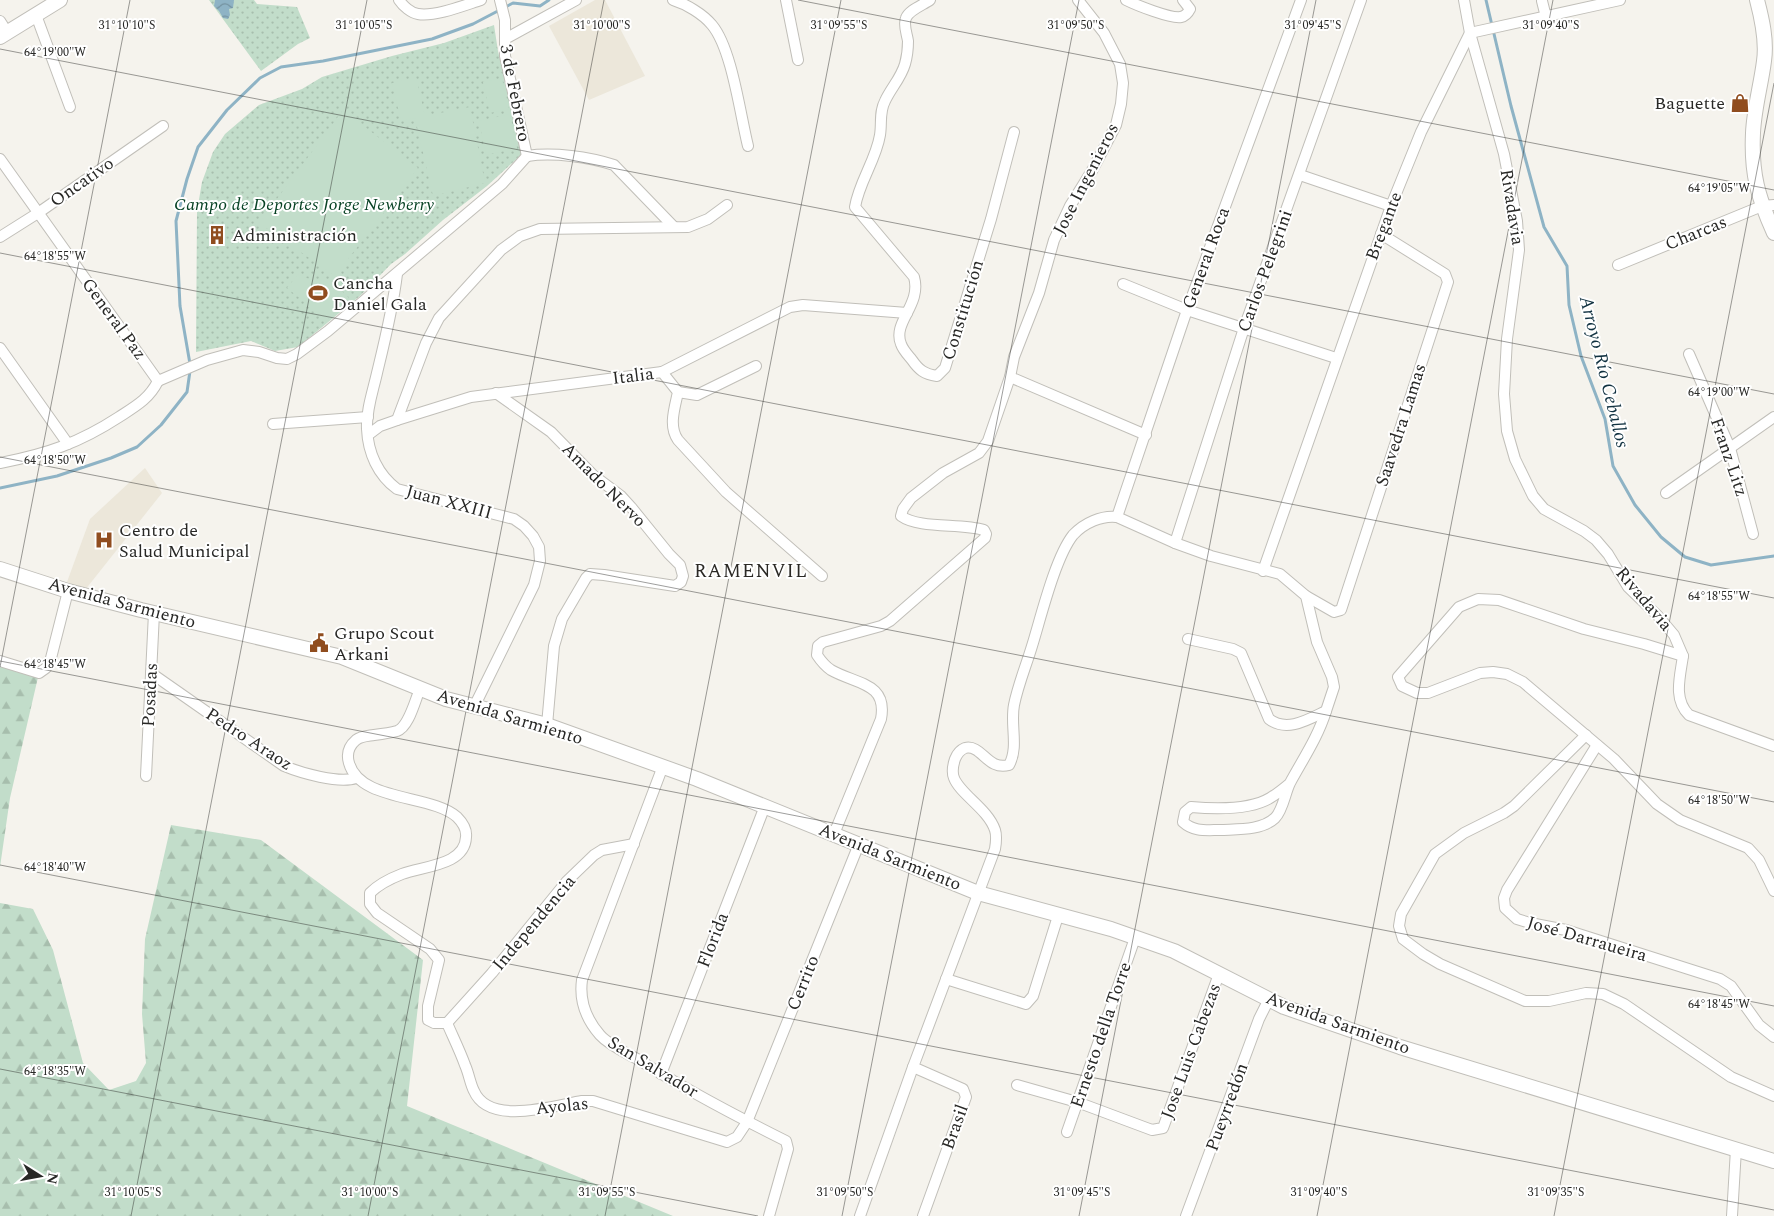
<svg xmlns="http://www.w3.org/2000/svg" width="1774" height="1216" font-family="Spectral,serif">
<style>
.built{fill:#ece7da}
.forest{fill:url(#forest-firs)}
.park{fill:url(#park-dots)}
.garden{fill:#c2ddca}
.water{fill:url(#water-waves)}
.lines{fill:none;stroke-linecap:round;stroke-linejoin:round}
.stream{stroke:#8eb3c5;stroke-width:3}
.street-casing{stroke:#c1bfb9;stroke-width:12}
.secondary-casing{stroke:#c1bfb9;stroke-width:16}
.street{stroke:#fff;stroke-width:10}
.secondary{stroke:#fff;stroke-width:14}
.ticks{fill:none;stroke:#282826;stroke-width:1;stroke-opacity:0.45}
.labels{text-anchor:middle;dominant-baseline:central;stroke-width:4;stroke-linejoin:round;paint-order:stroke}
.street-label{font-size:18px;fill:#282826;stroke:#fff}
.poi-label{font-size:18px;fill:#282826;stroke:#fff;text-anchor:start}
.park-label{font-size:18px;font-style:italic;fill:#074224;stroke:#fff}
.water-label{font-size:19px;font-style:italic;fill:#103140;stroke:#fff}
.neighbourhood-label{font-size:19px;letter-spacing:1px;fill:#2b2925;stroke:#fff}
.ticks-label{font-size:12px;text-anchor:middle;fill:#282826;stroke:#fff;stroke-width:4;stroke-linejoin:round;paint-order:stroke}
</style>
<defs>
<pattern id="forest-firs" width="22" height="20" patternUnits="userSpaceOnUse" patternTransform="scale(1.25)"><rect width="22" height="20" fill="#c2ddca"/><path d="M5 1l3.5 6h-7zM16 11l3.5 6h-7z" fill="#a7bead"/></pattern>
<pattern id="park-dots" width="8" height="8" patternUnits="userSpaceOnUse" patternTransform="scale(1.25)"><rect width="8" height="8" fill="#c2ddca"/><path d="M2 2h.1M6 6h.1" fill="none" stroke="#a7bead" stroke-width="1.8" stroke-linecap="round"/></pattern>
<pattern id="water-waves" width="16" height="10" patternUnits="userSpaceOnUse" patternTransform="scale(1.25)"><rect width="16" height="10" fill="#8eb3c5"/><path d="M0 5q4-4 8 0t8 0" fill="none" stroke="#7492a0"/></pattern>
</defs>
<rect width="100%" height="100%" fill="#f5f3ed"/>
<g class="built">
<polygon points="595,0 605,0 645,76 589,100 549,26"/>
<polygon points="145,468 162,493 85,590 67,582 90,519"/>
</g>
<g class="forest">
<polygon points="0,661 39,673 10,798 0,867"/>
<polygon points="171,825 261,840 423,960 407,1106 673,1216 0,1216 0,903 33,909 53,950 83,1063 109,1090 136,1081 146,1063 142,1014 145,939"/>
</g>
<g class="park">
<polygon points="209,0 254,0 257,4 297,7 310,38 298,44 261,71"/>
<polygon points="494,25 498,51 521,148 521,155 487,186 443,220 405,254 391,264 361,295 298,347 275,351 251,341 196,352 197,211 202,182 213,152 225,134 259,105 302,89 322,77 392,56 444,43"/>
</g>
<g class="garden">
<polygon points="416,77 425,116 470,107 485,183 433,196 415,118 401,121 392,83"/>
<polygon points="502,78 509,109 490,113 483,82"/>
<polygon points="343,110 418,168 335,276 259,223"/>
<polygon points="510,114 517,148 486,155 479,121"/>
<polygon points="298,274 309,279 333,282 349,298 327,320 287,288"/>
</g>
<polygon class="water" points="215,0 234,0 233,8 229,9 230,15 228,19 223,18 219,11 214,6"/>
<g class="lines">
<g class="stream">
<polyline points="1486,0 1511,106 1544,227 1567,266 1569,305 1581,356 1605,419 1613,466 1635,505 1661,537 1685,557 1711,565 1774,556"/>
<polyline points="190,364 180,306 176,221 187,179 198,147 227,110 260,78 281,67 323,61 432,39 473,24 513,3 540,6 549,0"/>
<polyline points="0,488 57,476 111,458 137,447 161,425 187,392 190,371"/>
</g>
<g class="street-casing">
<g id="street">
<path d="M399,0C403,6 411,13 418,14C435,17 465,5 481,0"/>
<polyline points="500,0 505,20 505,56 527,156"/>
<path d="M673,0C686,4 703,14 712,25C732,49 740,114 748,146"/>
<polyline points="786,0 798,60"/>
<path d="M930,0C923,5 909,10 906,18C903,25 907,34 908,41C908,49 907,57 905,64C901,78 891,88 885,101C879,112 882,123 880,135C876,160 859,182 855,207L914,277C922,305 892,322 901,344C903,350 908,355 912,360C919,370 924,374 937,376L945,368L991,219L1014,132"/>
<path d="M1126,0C1136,5 1171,19 1181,17C1186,16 1188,13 1190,9L1183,0"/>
<polyline points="1464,0 1470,33 1504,154 1517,221 1519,250 1507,339 1504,394 1507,431 1515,459 1533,496 1544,509 1584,531 1596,540 1608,554 1628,587 1658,616 1674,635 1683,656 1644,644 1584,629 1499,600 1478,599 1459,607 1398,677 1402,686 1417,693 1428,693 1480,673 1493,672 1507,674 1523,682 1614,759 1657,804 1680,820 1748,848 1759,860 1774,891"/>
<polyline points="1542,1 1546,17"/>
<polyline points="36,15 70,107"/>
<polyline points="0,21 7,32"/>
<polyline points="505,39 576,0"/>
<path d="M527,156C554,152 589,157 614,165L673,226"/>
<polyline points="0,159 158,381"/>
<polyline points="1300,175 1391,206"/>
<polyline points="0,237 38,213 163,126"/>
<polyline points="1618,265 1762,206 1774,205"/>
<path d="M397,274C393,308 385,340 377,373C373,391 366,410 367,429C368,453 378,475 397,489L514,519L524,526L533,536L539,547L540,561L534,585L474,707"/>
<polyline points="1123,284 1187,310 1336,358"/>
<polyline points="0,348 68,444"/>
<polyline points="1689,354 1730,448 1753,534"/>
<polyline points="662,372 790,307 803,305 907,313"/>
<polyline points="1010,377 1146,435"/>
<polyline points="158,381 207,360 243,350 259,352 277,358 287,359 297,354 328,331 502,184 527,156"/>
<polyline points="678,392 697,395 756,366"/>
<polyline points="496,393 551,432 593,475 621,496 631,507 669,554 680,565 683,576 681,582 675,586 604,575 590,574 586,578 562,619 554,646 547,725"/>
<polyline points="397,420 426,343 439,318 501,250 520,236 540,229 688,227 708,219 727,205"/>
<polyline points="273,424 368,417"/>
<path d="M368,435L380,426L397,420L471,397L662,372L678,392C675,407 668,426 678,440L726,492L822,576"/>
<path d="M0,463C47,454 79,443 119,417C136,406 149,399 158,381"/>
<polyline points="1666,493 1774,417"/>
<polyline points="1117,517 1187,310 1301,0"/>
<polyline points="1175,543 1244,328 1361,0"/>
<polyline points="1263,571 1391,206 1421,132 1470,33 1620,0"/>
<polyline points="1306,596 1334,612 1341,610 1448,282 1445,274 1381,234"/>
<path d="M1683,656C1680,677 1673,699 1689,715L1774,746"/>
<polyline points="0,661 39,673 46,668 50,662 68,591"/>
<path d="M151,673L284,766C301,773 339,784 356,778"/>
<path d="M420,689C415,700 409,727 397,731C390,733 382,734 374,735C368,736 361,736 356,740C349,746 346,753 349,763C360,802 431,794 457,817C463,823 467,829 466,837C465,866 422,866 402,874C389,879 379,884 370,893V904L377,913L430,949L439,960L428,1006V1020L434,1023H447"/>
<polyline points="1586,735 1514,806 1504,813 1464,833 1435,854 1401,914 1399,926 1403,939 1423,954 1440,964 1525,1001 1549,1001 1586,993 1603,994 1624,1004 1731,1077 1774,1096"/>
<polyline points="1597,745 1507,890 1504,898 1505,908 1517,919 1530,923 1566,930 1720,979 1731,986 1759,1025 1774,1037"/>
<path d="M663,766L582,980C579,1002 586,1019 600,1035C610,1046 627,1053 639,1060C686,1090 736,1116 786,1141L788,1149L769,1216"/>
<polyline points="146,776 154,613"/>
<path d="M1289,784C1283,789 1277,794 1270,798C1250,810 1214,809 1191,807L1185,812L1183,822C1194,832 1206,830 1220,830C1237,829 1261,831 1275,818C1283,810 1285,793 1290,783C1303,759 1318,737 1326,711"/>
<path d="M834,834L881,719C888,682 855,684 831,670C825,666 821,661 817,655L818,646L823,642L881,626L890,621L985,538L986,534L984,530C961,523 919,529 901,516L903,509L911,498L943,473L979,453L988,441L1010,377L1014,357L1039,293L1054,240L1070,206L1093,169L1116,125L1121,104L1123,83L1120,64L1104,33L1078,0"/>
<polyline points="946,979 1026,1004 1033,996 1058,916"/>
<path d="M447,1023C453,1037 460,1051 465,1065C469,1074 470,1083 474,1091C489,1126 553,1106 582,1101H593L727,1142L737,1137L747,1122L859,844"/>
<polyline points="447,1023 492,973 567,881 594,855 602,850 634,844"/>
<polyline points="661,1074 765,806"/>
<polyline points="1017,1085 1077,1102 1152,1130 1163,1128 1219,974"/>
<polyline points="1067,1132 1135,938"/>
<polyline points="860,1216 913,1067"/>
<path d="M923,1216L966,1097L963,1089L913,1067L995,849C996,843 997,836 995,830C988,809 960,794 954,778C952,773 953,765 955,759C957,754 960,750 965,748C982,744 987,771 1009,765C1019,747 1010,725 1014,705C1018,685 1026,666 1032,646C1041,617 1055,558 1073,535C1084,523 1102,515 1117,517L1175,543L1211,556L1280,574L1306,596L1317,642L1332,677L1334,687L1326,711C1309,719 1287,733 1269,719L1241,653L1233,649L1188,639"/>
<polyline points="1186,1216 1259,1019 1269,999"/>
<polyline points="1732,1216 1736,1149"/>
</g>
</g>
<g class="secondary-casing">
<g id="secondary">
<path d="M1757,0C1762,19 1767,41 1764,61C1761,85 1754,109 1753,133C1751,174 1758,197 1774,233"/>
<polyline points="0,37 60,0"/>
<polyline points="0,569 68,591 141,610 342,657 446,699 547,725 697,779 978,893 1111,929 1174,951 1284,1007 1400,1047 1774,1161"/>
</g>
</g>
<use href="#street" class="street"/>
<use href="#secondary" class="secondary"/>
</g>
<path class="ticks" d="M798,0L1774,190M0,49L1774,394M0,253L1774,598M0,457L1774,802M0,661L1774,1006M0,667L130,0M0,865L1774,1210M0,1069L758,1216M131,1216L367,0M368,1216L604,0M605,1216L841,0M842,1216L1079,0M1079,1216L1316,0M1317,1216L1553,0M1554,1216L1774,83"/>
<defs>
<g id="shop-bare" transform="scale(1.5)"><path d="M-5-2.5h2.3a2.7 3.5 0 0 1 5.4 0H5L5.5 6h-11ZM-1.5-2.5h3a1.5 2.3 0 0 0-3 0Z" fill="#904d1f" stroke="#fff" stroke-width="2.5" paint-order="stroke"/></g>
<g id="building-bare" transform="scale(1.5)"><path d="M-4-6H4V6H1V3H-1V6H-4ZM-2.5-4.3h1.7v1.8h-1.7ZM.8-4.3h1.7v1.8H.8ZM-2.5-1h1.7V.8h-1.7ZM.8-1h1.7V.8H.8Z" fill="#904d1f" stroke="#fff" stroke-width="2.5" paint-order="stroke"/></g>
<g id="stadium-bare" transform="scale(1.5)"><path d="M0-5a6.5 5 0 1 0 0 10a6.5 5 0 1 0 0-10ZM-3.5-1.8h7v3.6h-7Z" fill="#904d1f" stroke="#fff" stroke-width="2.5" paint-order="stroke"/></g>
<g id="hospital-bare" transform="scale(1.5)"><path d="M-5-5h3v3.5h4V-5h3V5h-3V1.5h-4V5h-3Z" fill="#904d1f" stroke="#fff" stroke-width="2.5" paint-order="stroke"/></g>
<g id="civic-bare" transform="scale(1.5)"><path d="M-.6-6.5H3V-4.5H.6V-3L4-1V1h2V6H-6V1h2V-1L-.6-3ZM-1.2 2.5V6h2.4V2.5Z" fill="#904d1f" stroke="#fff" stroke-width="2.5" paint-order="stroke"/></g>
</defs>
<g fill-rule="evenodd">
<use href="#shop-bare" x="1740" y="103"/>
<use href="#building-bare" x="217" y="235"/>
<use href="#stadium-bare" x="318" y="293"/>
<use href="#hospital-bare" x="104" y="540"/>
<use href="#civic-bare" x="319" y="643"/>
</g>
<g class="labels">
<g class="street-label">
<text transform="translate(515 93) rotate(79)">3 de Febrero</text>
<text transform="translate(1086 179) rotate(-63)">Jose Ingenieros</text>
<text transform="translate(82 182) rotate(-35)">Oncativo</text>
<text transform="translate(1512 207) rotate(81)">Rivadavia</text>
<text transform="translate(1384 226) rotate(-69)">Bregante</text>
<text transform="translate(1696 233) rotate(-22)">Charcas</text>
<text transform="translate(1206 258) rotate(-70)">General Roca</text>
<text transform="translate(1265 271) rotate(-70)">Carlos Pelegrini</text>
<text transform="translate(963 310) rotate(-73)">Constitución</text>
<text transform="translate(114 319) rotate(54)">General Paz</text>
<text transform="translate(633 376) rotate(-7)">Italia</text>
<text transform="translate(1401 425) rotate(-72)">Saavedra Lamas</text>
<text transform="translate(1729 457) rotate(71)">Franz Litz</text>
<text transform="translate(604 485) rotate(45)">Amado Nervo</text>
<text transform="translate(449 502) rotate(15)">Juan XXIII</text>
<text transform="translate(1644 599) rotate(50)">Rivadavia</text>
<text transform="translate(122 603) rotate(15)">Avenida Sarmiento</text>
<text transform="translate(150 695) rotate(-87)">Posadas</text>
<text transform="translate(510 717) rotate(17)">Avenida Sarmiento</text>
<text transform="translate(249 739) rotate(33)">Pedro Araoz</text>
<text transform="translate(890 857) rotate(22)">Avenida Sarmiento</text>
<text transform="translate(534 923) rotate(-50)">Independencia</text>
<text transform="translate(1587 939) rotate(16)">José Darraueira</text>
<text transform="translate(713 940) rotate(-69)">Florida</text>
<text transform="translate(803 983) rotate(-68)">Cerrito</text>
<text transform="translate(1338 1023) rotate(20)">Avenida Sarmiento</text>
<text transform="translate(1101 1035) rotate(-71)">Ernesto della Torre</text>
<text transform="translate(1191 1051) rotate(-70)">Jose Luis Cabezas</text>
<text transform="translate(653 1067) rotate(31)">San Salvador</text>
<text transform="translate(562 1106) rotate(-6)">Ayolas</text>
<text transform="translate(1227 1107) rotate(-70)">Pueyrredón</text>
<text transform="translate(955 1127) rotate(-70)">Brasil</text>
</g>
<g class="poi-label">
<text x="1725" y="103" text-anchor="end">Baguette</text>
<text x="232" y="235">Administración</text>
<text x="333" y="283">Cancha<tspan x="333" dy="21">Daniel Gala</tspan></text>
<text x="119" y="530">Centro de<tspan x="119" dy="21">Salud Municipal</tspan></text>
<text x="334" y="633">Grupo Scout<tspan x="334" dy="21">Arkani</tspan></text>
</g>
<g class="park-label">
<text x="304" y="204">Campo de Deportes Jorge Newberry</text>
</g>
<g class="water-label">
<text transform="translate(1604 372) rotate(76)">Arroyo Río Ceballos</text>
</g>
<g class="neighbourhood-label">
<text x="751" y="571">RAMENVIL</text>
</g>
</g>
<g class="ticks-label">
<text x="127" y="29">31°10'10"S</text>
<text x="364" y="29">31°10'05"S</text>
<text x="602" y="29">31°10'00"S</text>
<text x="839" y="29">31°09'55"S</text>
<text x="1076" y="29">31°09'50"S</text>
<text x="1313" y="29">31°09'45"S</text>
<text x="1551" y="29">31°09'40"S</text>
<text x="55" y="56">64°19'00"W</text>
<text x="1719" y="192">64°19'05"W</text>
<text x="55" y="260">64°18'55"W</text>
<text x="1719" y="396">64°19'00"W</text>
<text x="55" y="464">64°18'50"W</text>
<text x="1719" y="600">64°18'55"W</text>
<text x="55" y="668">64°18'45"W</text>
<text x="1719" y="804">64°18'50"W</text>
<text x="55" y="871">64°18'40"W</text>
<text x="1719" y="1008">64°18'45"W</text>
<text x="55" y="1075">64°18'35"W</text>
<text x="133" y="1196">31°10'05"S</text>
<text x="370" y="1196">31°10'00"S</text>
<text x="607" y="1196">31°09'55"S</text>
<text x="845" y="1196">31°09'50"S</text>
<text x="1082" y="1196">31°09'45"S</text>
<text x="1319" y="1196">31°09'40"S</text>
<text x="1556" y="1196">31°09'35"S</text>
</g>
<g transform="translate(40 1176) rotate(101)" stroke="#ffffff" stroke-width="4" paint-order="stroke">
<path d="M0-4L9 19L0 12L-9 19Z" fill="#282826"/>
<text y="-8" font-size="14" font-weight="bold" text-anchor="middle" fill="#282826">N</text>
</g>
</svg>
